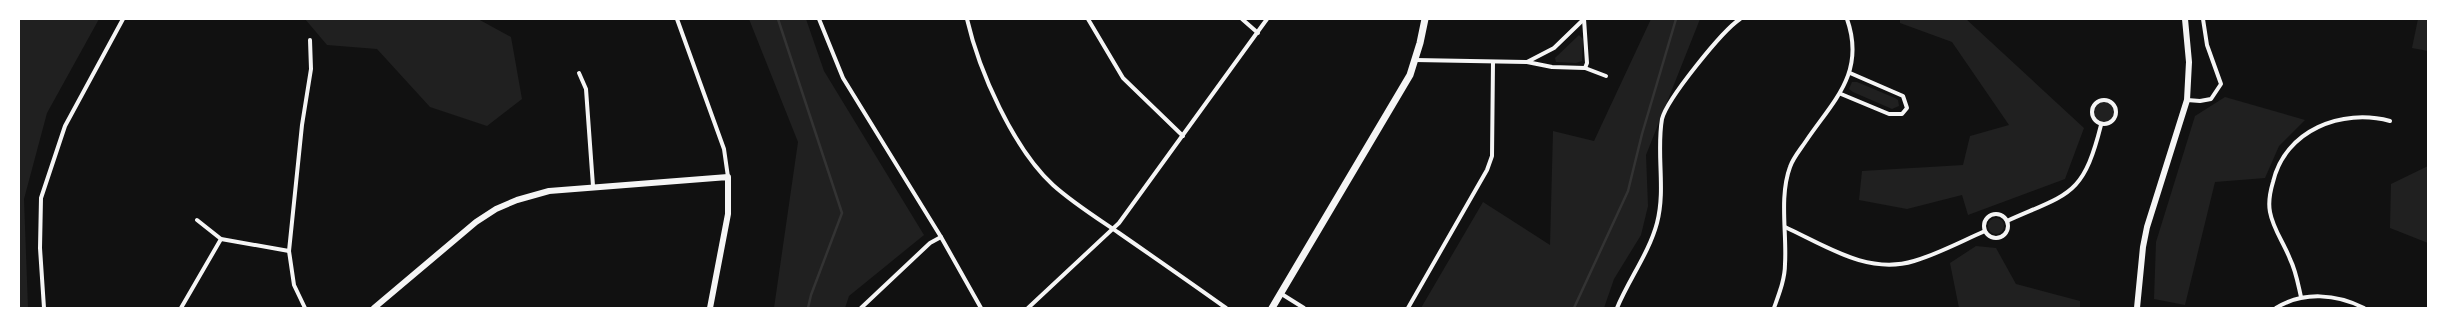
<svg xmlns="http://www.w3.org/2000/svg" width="2447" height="327" font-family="Helvetica,sans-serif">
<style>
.green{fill:#202020}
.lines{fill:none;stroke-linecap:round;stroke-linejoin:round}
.stream{stroke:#333;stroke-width:2.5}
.minor{stroke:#f5f5f5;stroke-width:4}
.tertiary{stroke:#f5f5f5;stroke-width:6}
.secondary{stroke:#f5f5f5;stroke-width:7}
</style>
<rect width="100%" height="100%" fill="#111"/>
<g class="green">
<polygon points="19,19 99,19 47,113 24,199 28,308 19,308"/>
<polygon points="305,19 478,19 511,37 522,99 487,126 430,107 377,49 327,45"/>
<polygon points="749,19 806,19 824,71 924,235 849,296 845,308 774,308 798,142"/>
<polygon points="1651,19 1700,19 1646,155 1648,206 1641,235 1614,279 1604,308 1421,308 1483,202 1550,245 1553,131 1594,141"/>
<polygon points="1900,19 1966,19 2084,128 2065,179 1968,215 1962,195 1907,209 1859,200 1862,171 1963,165 1970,136 2009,125 1952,42 1900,23"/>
<polygon points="2418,19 2428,19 2428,51 2412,48"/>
<polygon points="1579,35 1583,39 1582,61 1576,63 1556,62 1555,58"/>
<polygon points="1852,82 1857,82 1895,98 1898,100 1899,106 1892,109 1853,92 1849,89"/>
<polygon points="2225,97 2305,120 2279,146 2265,178 2215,182 2185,305 2154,299 2156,242 2195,116"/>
<circle cx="2104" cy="112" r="10"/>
<polygon points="2428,166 2428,243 2390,228 2391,184"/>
<circle cx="1996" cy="226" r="8"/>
<polygon points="1976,246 1996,248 2016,284 2080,301 2080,308 1959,308 1950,263"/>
</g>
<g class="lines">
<g class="stream">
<polyline points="778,19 842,213 811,295 808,308"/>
<polyline points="1574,308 1628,191 1642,134 1676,19"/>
</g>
<g class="minor">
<polyline points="677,19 724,149 728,177"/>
<polyline points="819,19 843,78 941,237 981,308"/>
<path d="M967,19C979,71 1013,148 1053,185C1073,203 1097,218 1119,233C1155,258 1191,283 1226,308"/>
<polyline points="1088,19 1123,78 1183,136"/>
<polyline points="1242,19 1258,33"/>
<polyline points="1415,60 1527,62 1552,67 1585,68 1587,63 1584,19"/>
<polyline points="1527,62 1554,48 1584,19"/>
<polyline points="1585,68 1606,76"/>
<polyline points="579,73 586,89 593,186"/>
<polyline points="1841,94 1889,114 1902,114 1907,108 1903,96 1850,73"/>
<circle cx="2104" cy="112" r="12"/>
<polyline points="2187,100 2200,101 2211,99 2221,84 2207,45 2203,19"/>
<circle cx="1996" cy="226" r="12"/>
<polyline points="197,220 221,239 289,251"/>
<path d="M2007,221C2069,193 2083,197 2101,125"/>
<path d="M1785,227C1826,246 1868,275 1914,261C1938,254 1962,241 1985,231"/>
<polyline points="1280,293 1304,308"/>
<path d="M2301,297C2298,284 2296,271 2290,259C2284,243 2273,229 2270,212C2268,202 2270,192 2273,182C2285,130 2342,108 2390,121"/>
<polyline points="44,308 40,248 41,198 65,126 123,19"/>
<polyline points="181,308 221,239"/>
<polyline points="305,308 294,285 289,251 302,125 311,69 310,40"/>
<polyline points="861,308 930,243 941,237"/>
<polyline points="1028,308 1119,223 1267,19"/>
<polyline points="1408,308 1487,170 1492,156 1493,62"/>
<path d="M1617,308C1629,279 1649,253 1657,223C1666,189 1656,153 1662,119C1667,99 1722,31 1740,19"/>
<path d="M1774,308C1779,294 1785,279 1785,264C1787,234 1779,197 1790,167C1793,158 1800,150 1806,141C1833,101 1866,73 1847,19"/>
<path d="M2276,308C2303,291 2337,294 2364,308"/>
</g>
<g class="tertiary">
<polyline points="374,308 476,222 496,209 517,200 549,191 728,177 728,214 710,308"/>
<polyline points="2137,308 2143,247 2147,227 2187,100 2189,62 2185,19"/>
</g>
<polyline class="secondary" points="1272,308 1410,75 1420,43 1425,19"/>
</g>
<rect width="2447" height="327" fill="none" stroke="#ffffff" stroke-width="40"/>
</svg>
